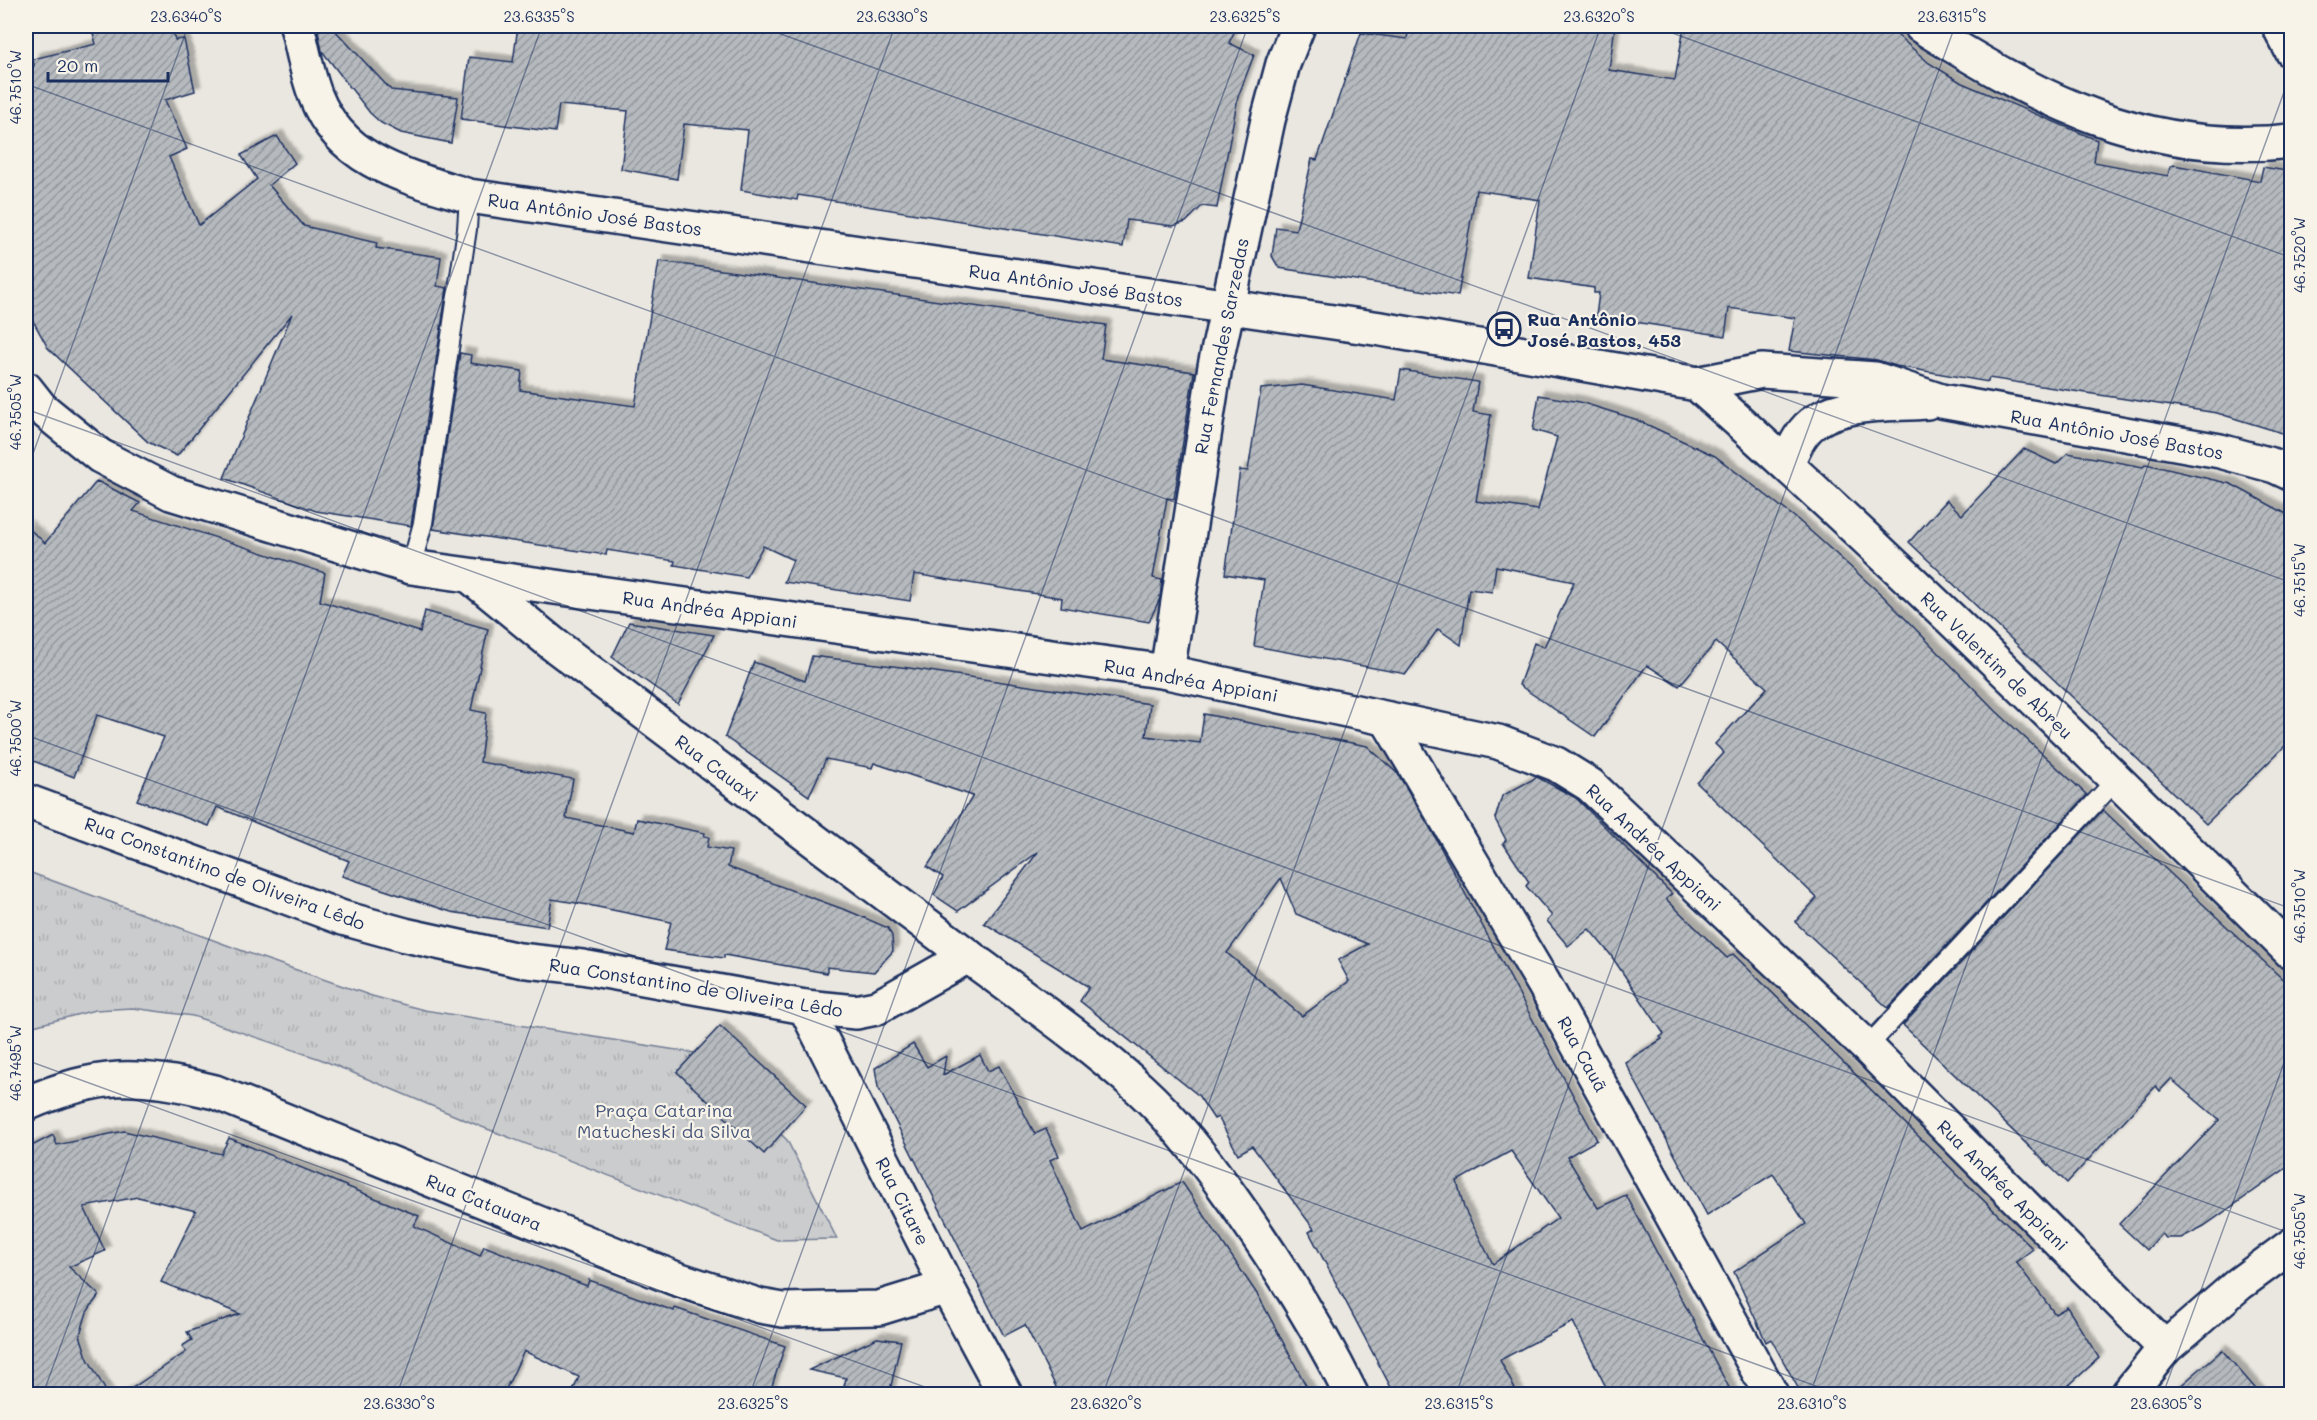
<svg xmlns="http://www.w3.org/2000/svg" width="2317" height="1420" font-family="Mali,sans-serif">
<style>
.grass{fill:url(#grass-tufts);stroke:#737e96;stroke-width:1.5}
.building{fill:url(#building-hatch);stroke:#1b2f5e;stroke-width:1.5;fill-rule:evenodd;filter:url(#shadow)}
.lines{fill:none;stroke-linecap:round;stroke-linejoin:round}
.service-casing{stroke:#1b2f5e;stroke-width:22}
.minor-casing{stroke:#1b2f5e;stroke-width:38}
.tertiary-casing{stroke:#1b2f5e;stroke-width:38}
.service{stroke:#f7f3e8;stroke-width:18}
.minor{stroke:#f7f3e8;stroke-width:33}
.tertiary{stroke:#f7f3e8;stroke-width:33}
.ticks{fill:none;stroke:#1b2f5e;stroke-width:1.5;stroke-opacity:0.45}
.labels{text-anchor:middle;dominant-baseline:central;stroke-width:4.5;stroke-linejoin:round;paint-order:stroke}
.street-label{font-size:18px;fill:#1b2f5e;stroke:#f7f3e8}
.poi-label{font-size:18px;font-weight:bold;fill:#1b2f5e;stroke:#f7f3e8;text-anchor:start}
.park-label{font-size:18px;fill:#47567a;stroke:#f7f3e8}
.neatline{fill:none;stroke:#1b2f5e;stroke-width:2}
.ticks-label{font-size:15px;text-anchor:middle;fill:#1b2f5e}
</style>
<defs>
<pattern id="grass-tufts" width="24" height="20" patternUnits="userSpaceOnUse" patternTransform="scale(1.5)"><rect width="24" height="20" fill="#cbcccd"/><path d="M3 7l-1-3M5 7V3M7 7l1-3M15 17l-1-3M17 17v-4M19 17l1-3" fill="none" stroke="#aeb0b2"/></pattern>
<pattern id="building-hatch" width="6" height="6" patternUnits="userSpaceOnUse" patternTransform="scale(1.5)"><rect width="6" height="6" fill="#b6babf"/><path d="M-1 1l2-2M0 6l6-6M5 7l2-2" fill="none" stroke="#93989e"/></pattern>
<filter id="shadow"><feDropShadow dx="5.5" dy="-5.5" stdDeviation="1.5" flood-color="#0004"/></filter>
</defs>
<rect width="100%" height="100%" fill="#eae7e0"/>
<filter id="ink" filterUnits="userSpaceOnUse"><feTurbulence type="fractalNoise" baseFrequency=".0167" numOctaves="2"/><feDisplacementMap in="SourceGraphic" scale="12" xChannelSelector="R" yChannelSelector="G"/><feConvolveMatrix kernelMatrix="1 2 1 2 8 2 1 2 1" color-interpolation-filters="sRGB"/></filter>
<g filter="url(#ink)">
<polygon class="grass" points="26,871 262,958 372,996 424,1010 695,1053 787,1140 837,1239 777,1240 482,1127 320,1059 193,1016 132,1008 95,1010 26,1028"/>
<g class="building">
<polygon points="91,26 172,26 175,40 184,39 195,91 165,100 187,149 169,157 199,225 257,179 241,155 277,136 295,163 269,185 304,226 377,243 376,248 441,257 437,286 447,288 411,526 316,511 224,478 292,314 177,456 148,442 48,348 26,308 26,68 34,66 33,59 96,44"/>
<polygon points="324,26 331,26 391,90 458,97 451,143 401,133 381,123 370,113 322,51 318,31"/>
<polygon points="518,26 1237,26 1229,43 1254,55 1238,97 1217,208 1202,206 1186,222 1173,226 1127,220 1123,247 798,195 797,200 741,190 748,130 684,124 677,179 621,169 628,111 559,105 555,132 461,119 469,57 513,62"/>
<polygon points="1409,26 1615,26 1609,70 1675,80 1684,26 1887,26 1929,63 1962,83 2097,140 2094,162 2168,176 2170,166 2174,165 2260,181 2263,167 2292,172 2292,436 2217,413 1989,378 1988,382 1896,366 1877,360 1789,351 1795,318 1729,308 1725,336 1596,316 1599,293 1594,293 1594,288 1529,278 1540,200 1476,190 1458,296 1279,268 1272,256 1276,227 1296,230 1312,159 1317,160 1361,33 1407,39"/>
<polygon points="659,261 1106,325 1101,359 1194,372 1174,499 1167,498 1153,578 1162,580 1160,598 1149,622 1061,607 1062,598 914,574 910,601 784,582 793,560 763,546 746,577 674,565 675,561 607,550 606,555 433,529 460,353 471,355 470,363 522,371 520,390 635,406"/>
<polygon points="1401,370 1478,382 1473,412 1491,415 1476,501 1538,510 1557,437 1533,430 1539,395 1580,402 1635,419 1715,456 1797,519 1883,596 1996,711 2087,795 1888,1008 1795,922 1817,898 1697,783 1724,753 1715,744 1767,688 1716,642 1679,686 1647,665 1595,737 1519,685 1534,643 1544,647 1574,582 1496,566 1492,592 1469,589 1461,645 1438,629 1406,674 1254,646 1264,580 1225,574 1240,470 1248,471 1261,389 1302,385 1396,400"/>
<polygon points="2024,449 2056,464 2068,453 2143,467 2146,464 2231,484 2292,517 2292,739 2206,824 1909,542 1947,500 1962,515"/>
<polygon points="97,481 140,503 133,511 325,573 320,601 420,632 425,611 488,629 471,710 486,713 480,762 573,779 566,818 634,832 637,819 705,833 704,836 709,837 707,847 731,851 728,867 851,912 888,928 892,936 893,951 874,972 827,967 827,973 724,955 724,958 664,950 671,922 588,905 552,899 547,927 451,912 342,876 349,861 217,807 209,826 137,800 164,737 97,715 74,777 26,758 26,526 45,543"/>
<polygon points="629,622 714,635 678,704 612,657"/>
<path d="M812,656L909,668L1150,704L1146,736L1200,743L1204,714L1367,746L1398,774L1428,824L1597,1140L1567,1157L1598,1208L1626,1195L1733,1395H1610L1573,1322L1500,1360L1518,1395H1395L1309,1232L1314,1229L1252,1146L1238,1154L1218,1117L1214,1119L1198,1095L1080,1001L1089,987L984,923L1038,852L958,911L934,895L943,877L927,867L973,796L874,763L872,768L826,759L809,796L725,737L754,662L805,681ZM1281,878L1296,914L1368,944L1338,960L1349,981L1302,1016L1227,953ZM1511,1151L1558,1218L1493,1264L1464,1208L1457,1181Z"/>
<polygon points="1537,777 1576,798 1672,894 1666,899 1727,958 1733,954 2033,1249 2016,1262 2055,1314 2067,1307 2099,1358 2058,1395 1802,1395 1771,1339 1766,1342 1734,1272 1806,1224 1773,1174 1707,1215 1625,1062 1662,1039 1660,1037 1664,1034 1610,954 1589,929 1568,946 1547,921 1552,916 1526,886 1529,882 1503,843 1506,840 1495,819 1502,796"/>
<polygon points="2103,810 2292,988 2292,1164 2204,1226 2181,1238 2166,1238 2161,1234 2147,1250 2119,1224 2219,1120 2171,1079 2160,1091 2156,1086 2067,1183 1903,1025"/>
<polygon points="720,1026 806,1105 764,1154 677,1072"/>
<polygon points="913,1044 927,1067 946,1056 943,1075 980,1055 988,1071 999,1066 1035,1134 1046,1129 1059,1156 1050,1160 1083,1232 1182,1182 1259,1297 1311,1395 1060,1395 1025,1325 1004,1336 878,1087 875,1068"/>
<polygon points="124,1131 221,1154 229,1138 419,1216 414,1226 480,1256 484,1246 587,1286 589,1280 674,1311 675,1308 785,1346 769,1395 571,1395 579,1377 524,1351 503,1395 122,1395 186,1352 182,1346 192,1340 187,1332 240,1314 161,1282 196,1211 138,1197 84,1207 105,1251 69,1267 99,1295 87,1312 80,1335 87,1357 108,1395 26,1395 26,1149 53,1135 57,1145"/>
<polygon points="877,1338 901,1341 889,1395 842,1395 846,1378 809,1370"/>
<polygon points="2222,1350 2261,1395 2170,1395"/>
</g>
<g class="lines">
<g class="service-casing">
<g id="service">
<polyline points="411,567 423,523 467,229 469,196"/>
<polyline points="1867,1047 2117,779"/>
</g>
</g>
<g class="minor-casing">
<g id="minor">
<path d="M297,26C303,49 307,75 316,97C342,163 408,177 469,196L1381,329L1697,384L1762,371L1875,379L1941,401L2220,451L2275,466L2292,474"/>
<path d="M1921,26C2039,100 2147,157 2292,141"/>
<polyline points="2279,26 2292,51"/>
<path d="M1697,384C1902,566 2097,760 2292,953"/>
<polyline points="26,389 41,408 100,456 171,493 411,567 1167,672 1498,742 1556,764 1590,785 1867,1047 2165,1348"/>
<path d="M1787,463C1794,448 1801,430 1816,421C1846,401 1892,405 1927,402"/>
<polyline points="470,576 553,644 968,956"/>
<polyline points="1167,672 1215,366 1268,120 1283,64 1298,26"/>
<polyline points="1387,719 1544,984 1771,1394"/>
<polyline points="805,1007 947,1287 1005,1394"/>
<path d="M26,1104C101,1072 136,1073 215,1092L674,1278L760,1306L783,1310L879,1308L947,1287"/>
<polyline points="2128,1394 2165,1348 2239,1284 2292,1245"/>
</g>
</g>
<g class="tertiary-casing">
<path id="tertiary" d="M26,801L343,918L405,935L519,960L582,967L805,1007L856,1012L876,1008L968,956C1026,999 1087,1041 1140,1089C1175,1121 1204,1159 1231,1197C1276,1260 1317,1325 1351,1394"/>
</g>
<use href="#service" class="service"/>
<use href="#minor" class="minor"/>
<use href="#tertiary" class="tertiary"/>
</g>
</g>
<path class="ticks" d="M759,26L2292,583M1653,26L2292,258M26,84L2292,909M26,409L2292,1234M26,473L188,26M26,735L1838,1394M26,1060L944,1394M26,1386L50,1394M43,1394L542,26M397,1394L895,26M750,1394L1248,26M1103,1394L1601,26M1456,1394L1955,26M1810,1394L2292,70M2163,1394L2292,1041"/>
<defs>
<g id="bus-ring" transform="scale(1.725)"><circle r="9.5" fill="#f7f3e8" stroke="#1b2f5e" stroke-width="1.5"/><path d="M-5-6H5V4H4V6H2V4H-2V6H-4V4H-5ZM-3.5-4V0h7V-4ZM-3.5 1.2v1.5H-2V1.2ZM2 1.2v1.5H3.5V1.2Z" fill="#1b2f5e"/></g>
</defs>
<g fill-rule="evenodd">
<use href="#bus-ring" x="1504" y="329"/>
</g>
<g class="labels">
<g class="street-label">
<text transform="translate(595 214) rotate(8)">Rua Antônio José Bastos</text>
<text transform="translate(1076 285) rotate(8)">Rua Antônio José Bastos</text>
<text transform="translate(1221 346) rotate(-79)">Rua Fernandes Sarzedas</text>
<text transform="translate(2117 434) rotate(10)">Rua Antônio José Bastos</text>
<text transform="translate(710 609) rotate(8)">Rua Andréa Appiani</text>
<text transform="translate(1997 665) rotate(44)">Rua Valentim de Abreu</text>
<text transform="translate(1191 680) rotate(10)">Rua Andréa Appiani</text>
<text transform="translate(717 768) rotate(37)">Rua Cauaxi</text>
<text transform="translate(1654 847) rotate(43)">Rua Andréa Appiani</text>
<text transform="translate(225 873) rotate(20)">Rua Constantino de Oliveira Lêdo</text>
<text transform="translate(696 987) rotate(9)">Rua Constantino de Oliveira Lêdo</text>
<text transform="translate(1583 1054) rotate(61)">Rua Cauã</text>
<text transform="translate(2003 1185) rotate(45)">Rua Andréa Appiani</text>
<text transform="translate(903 1201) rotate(63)">Rua Citare</text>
<text transform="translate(484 1202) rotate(22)">Rua Catauara</text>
</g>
<g class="poi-label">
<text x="1527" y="319">Rua Antônio<tspan x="1527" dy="21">José Bastos, 453</tspan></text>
</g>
<g class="park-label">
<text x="664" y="1110">Praça Catarina<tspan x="664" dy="21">Matucheski da Silva</tspan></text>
</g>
</g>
<rect width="2317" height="1420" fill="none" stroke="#f7f3e8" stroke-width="66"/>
<path d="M48 72v9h120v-9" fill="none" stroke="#1b2f5e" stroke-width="3"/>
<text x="57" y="72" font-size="18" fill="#1b2f5e" stroke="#f7f3e8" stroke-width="4.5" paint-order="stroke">20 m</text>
<rect x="33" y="33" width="2251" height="1354" class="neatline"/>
<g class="ticks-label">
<text x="186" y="22">23.6340°S</text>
<text x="539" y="22">23.6335°S</text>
<text x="892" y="22">23.6330°S</text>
<text x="1245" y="22">23.6325°S</text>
<text x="1599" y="22">23.6320°S</text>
<text x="1952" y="22">23.6315°S</text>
<text transform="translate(16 87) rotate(-90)" y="5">46.7510°W</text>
<text transform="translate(2300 255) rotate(-90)" y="5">46.7520°W</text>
<text transform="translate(16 412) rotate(-90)" y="5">46.7505°W</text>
<text transform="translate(2300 580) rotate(-90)" y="5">46.7515°W</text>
<text transform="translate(16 738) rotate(-90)" y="5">46.7500°W</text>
<text transform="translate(2300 906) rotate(-90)" y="5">46.7510°W</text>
<text transform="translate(16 1063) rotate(-90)" y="5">46.7495°W</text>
<text transform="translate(2300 1231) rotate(-90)" y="5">46.7505°W</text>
<text x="399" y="1409">23.6330°S</text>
<text x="753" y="1409">23.6325°S</text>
<text x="1106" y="1409">23.6320°S</text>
<text x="1459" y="1409">23.6315°S</text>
<text x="1812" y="1409">23.6310°S</text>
<text x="2166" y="1409">23.6305°S</text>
</g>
</svg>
